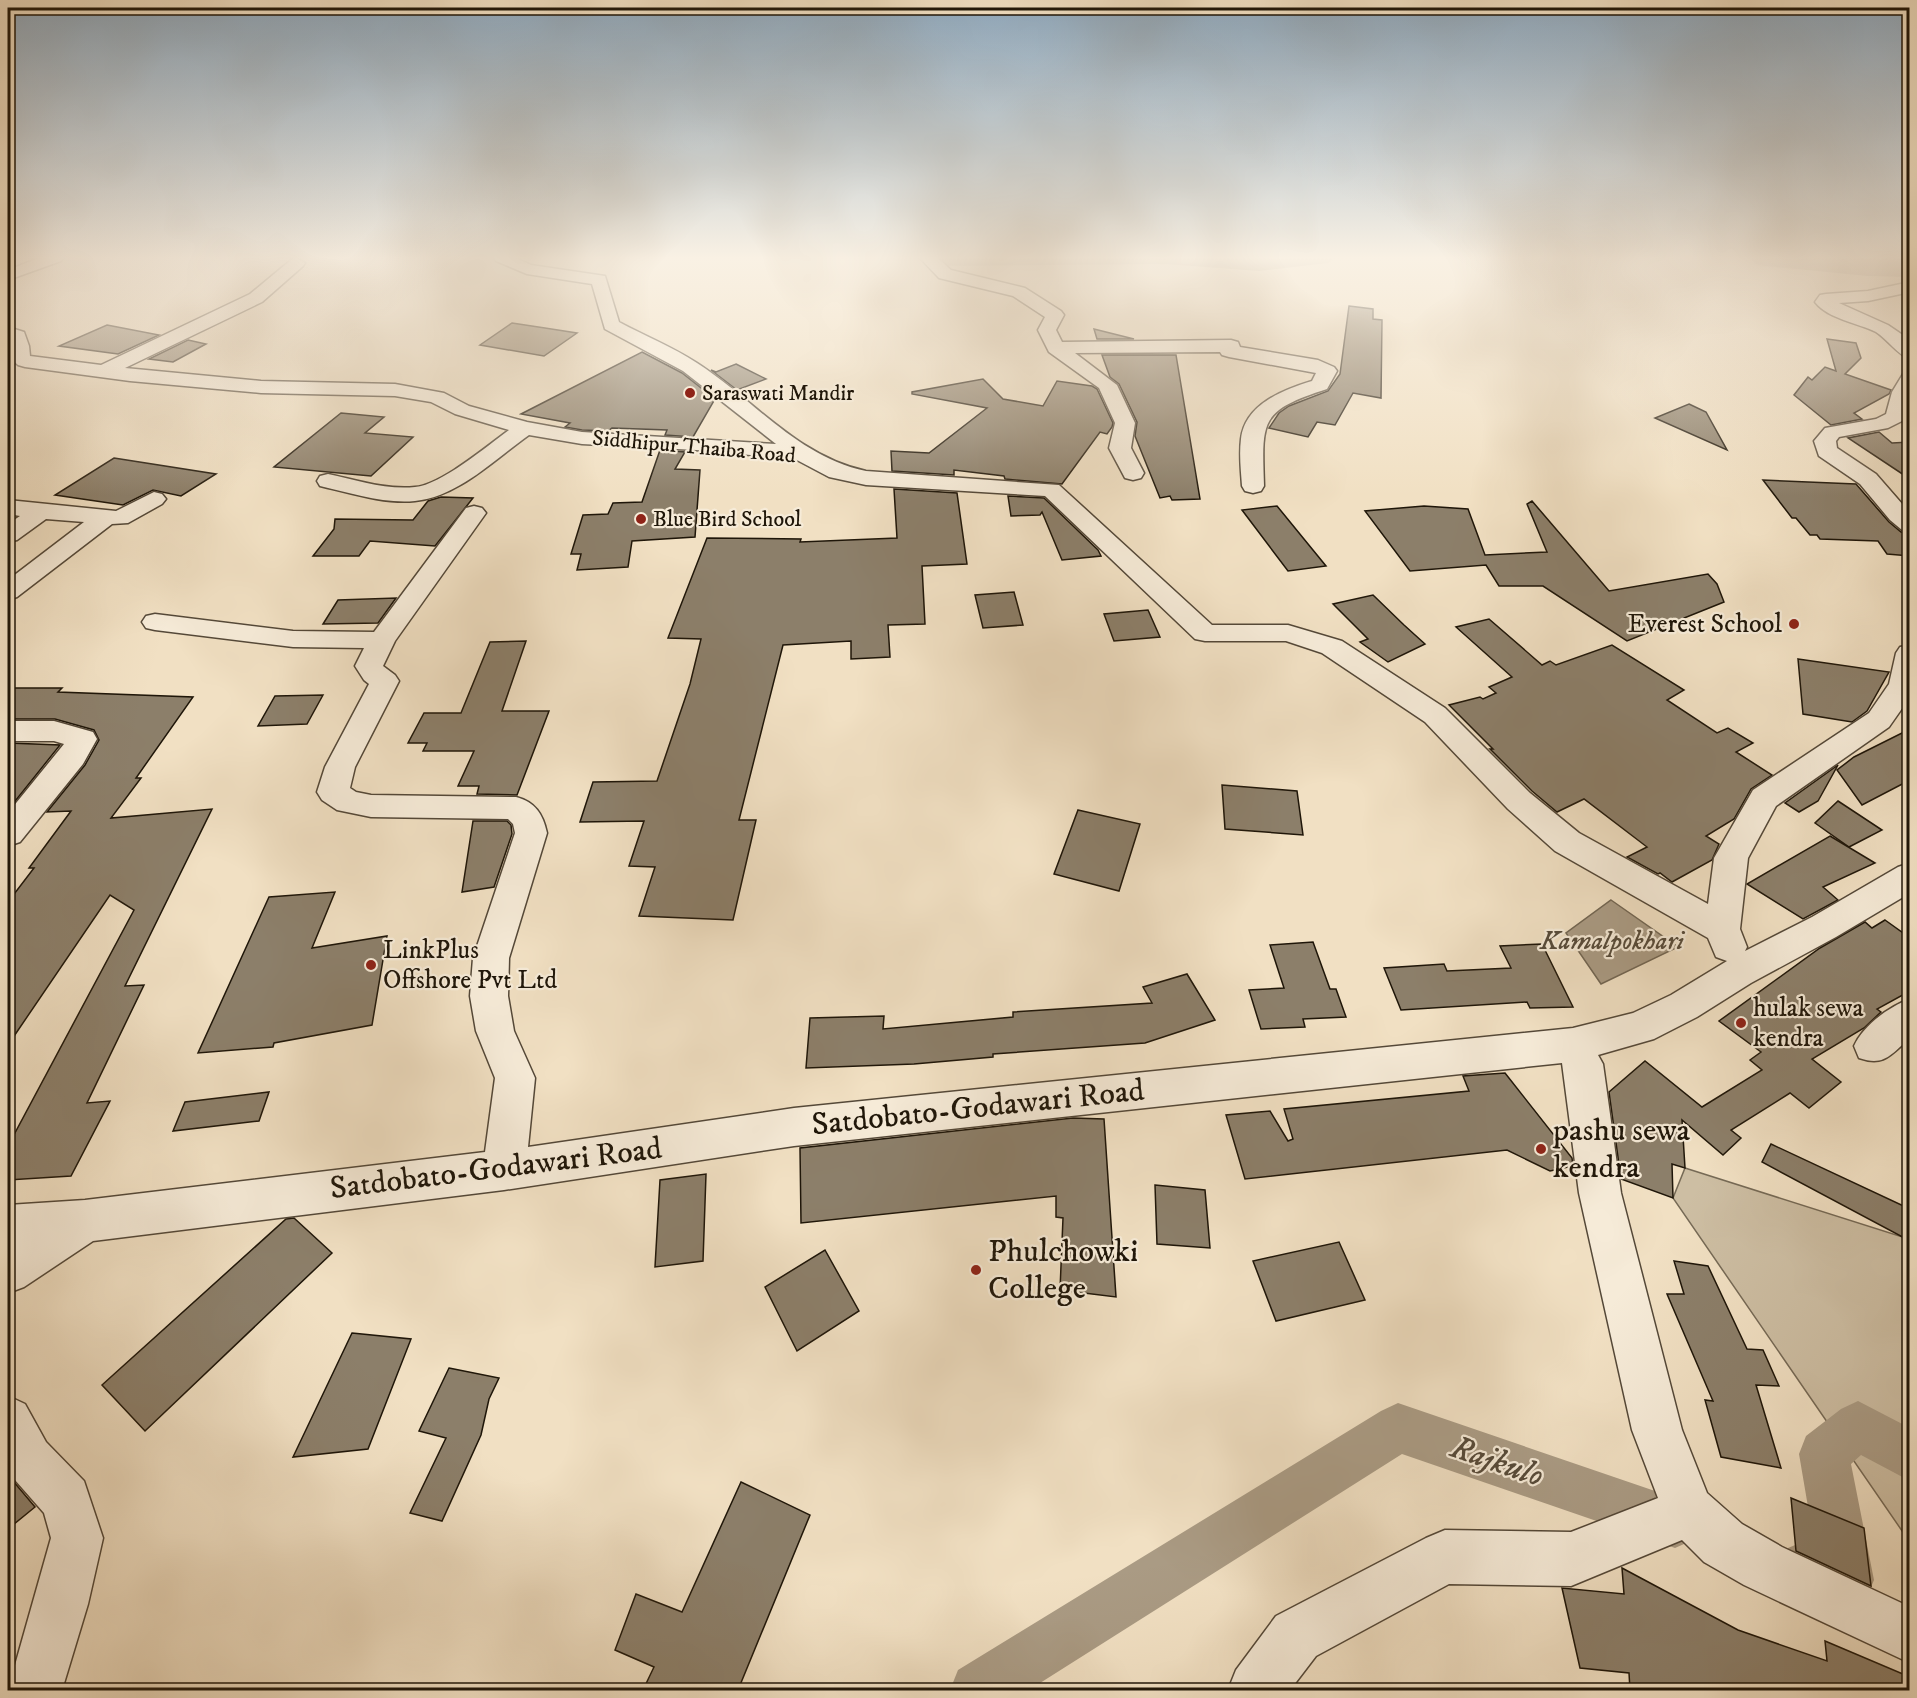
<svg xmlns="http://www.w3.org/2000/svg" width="1917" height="1698" font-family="'IM FELL DW Pica',serif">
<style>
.green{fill:#cdbea3;stroke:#766a56;stroke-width:1.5}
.water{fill:#aa9b84;stroke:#726653;stroke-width:1.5}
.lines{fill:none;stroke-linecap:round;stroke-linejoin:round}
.canal{fill:#aa9b84;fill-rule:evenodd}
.river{fill:#aa9b84;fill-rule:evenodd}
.building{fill:#8c7f6a;stroke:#1f1609;stroke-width:1.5}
.minor-casing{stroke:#544838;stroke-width:3}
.minor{fill:#f6ebd8;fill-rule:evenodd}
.poi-dot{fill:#8f2418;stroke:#f6ebd8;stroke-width:2}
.labels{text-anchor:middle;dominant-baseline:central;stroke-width:4.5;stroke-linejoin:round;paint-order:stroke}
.far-poi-label{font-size:22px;fill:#1f1609;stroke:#f6ebd8;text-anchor:start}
.far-street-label{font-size:22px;fill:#1f1609;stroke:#f6ebd8}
.poi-label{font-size:26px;fill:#1f1609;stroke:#f6ebd8;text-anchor:start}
.water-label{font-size:27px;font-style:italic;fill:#574b3a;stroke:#f6ebd8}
.near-street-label{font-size:32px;fill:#1f1609;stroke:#f6ebd8}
.near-poi-label{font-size:32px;fill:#1f1609;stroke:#f6ebd8;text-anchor:start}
.near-water-label{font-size:33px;font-style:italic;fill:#574b3a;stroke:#f6ebd8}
</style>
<rect width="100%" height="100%" fill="#f1e0c3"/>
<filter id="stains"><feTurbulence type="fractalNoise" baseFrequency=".00333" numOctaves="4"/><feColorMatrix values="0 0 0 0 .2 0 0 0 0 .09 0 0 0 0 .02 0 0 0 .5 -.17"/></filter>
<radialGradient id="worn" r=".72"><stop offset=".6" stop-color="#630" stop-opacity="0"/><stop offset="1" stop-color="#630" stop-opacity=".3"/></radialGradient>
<polygon class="green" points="1685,1168 1909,1239 1909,1541 1673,1198"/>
<polygon class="water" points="1611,900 1678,947 1601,984 1566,933"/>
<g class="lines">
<g class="canal">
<path d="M933,258H1219C1258,261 1297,258 1336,258L1328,263L1259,271L1165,264L927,266L925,263Z"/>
<polygon points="1765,258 1859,258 1910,261 1910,271 1773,263"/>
<polygon points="1858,1401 1910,1428 1910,1481 1861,1455 1851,1464 1874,1580 1866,1599 1847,1607 1788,1586 1780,1567 1788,1548 1807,1540 1814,1542 1799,1454 1806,1436 1841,1409"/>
<polygon points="1398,1403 1693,1504 1701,1522 1693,1540 1675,1548 1402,1454 1029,1690 950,1690 958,1670 1381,1411"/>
</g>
<polygon class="river" points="1751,258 1910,259 1910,277 1868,276 1765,266 1755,264"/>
</g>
<g class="building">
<polygon points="1349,306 1373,309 1373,319 1382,320 1381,398 1353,393 1335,425 1317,422 1308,437 1269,428 1279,413 1289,406 1328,391 1340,374"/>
<polygon points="512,323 545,328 577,333 544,356 480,345"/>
<polygon points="107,325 159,335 118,354 59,346"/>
<polygon points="1094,329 1134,339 1097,339"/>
<polygon points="1827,339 1856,343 1861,358 1845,374 1891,390 1889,394 1854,413 1862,419 1831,425 1794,395 1808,377 1812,380 1825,367 1836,371"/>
<polygon points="188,340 206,344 173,362 149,359"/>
<polygon points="642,352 682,373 715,399 693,437 665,435 667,430 612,428 608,431 582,430 565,427 570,423 521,414"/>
<polygon points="1102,355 1176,355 1200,499 1172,500 1170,496 1160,498 1135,436 1137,422 1119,384 1110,377"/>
<polygon points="736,364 766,379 737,390 711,370 716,372"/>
<polygon points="983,379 1003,399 1043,406 1057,381 1092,386 1097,389 1113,423 1112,427 1107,434 1100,432 1062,484 1005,479 1004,476 954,470 954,475 892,471 891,451 929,453 987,408 912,394 912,392"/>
<polygon points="1689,404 1706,412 1727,450 1655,418"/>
<polygon points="341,413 384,417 365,433 413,437 371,476 274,467"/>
<polygon points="1879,432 1892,443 1910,442 1910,479 1848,438"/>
<polygon points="660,450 685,452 675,469 700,470 695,537 632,541 628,567 577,570 581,554 571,554 583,515 608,514 613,503 642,502"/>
<polygon points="114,458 216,474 181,496 153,490 123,505 55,495"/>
<polygon points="1763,480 1856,484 1889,522 1901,532 1910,534 1910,556 1887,554 1878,541 1820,539 1817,535 1810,535 1796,518 1792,518"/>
<polygon points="894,489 957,493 967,564 922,566 925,624 888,625 890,657 851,659 851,641 783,645 739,820 756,820 733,920 639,916 655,867 629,866 644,821 580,822 593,782 657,781 690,684 701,639 668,638 707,538 801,539 800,542 897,538"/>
<polygon points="1008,496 1044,498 1098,550 1101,556 1062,560 1042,512 1040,515 1011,516"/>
<polygon points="441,497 473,498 435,546 370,541 359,556 313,556 334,529 335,519 413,520 428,501"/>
<polygon points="1532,501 1609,591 1708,574 1717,584 1724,602 1627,641 1543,586 1499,586 1486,565 1410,571 1365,511 1424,506 1468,509 1485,555 1547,552 1527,504"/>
<polygon points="1277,506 1326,566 1288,571 1242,510"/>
<polygon points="1014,592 1023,625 983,628 975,595"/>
<polygon points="1373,595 1404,625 1425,644 1388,662 1360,642 1368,639 1333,604"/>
<polygon points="396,598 378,623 323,624 338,600"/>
<polygon points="1148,610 1160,637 1114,641 1104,614"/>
<polygon points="1489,619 1542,665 1550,661 1556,665 1612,645 1684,690 1667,700 1717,733 1728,728 1753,743 1736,752 1772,775 1751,789 1734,819 1706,836 1719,844 1712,860 1672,882 1660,873 1658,874 1627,857 1647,847 1584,799 1557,812 1532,791 1490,749 1493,749 1449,705 1480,697 1483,699 1496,693 1489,687 1512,677 1456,627"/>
<polygon points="526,641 502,711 549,711 517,795 477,794 479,786 458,786 474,751 423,751 427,743 408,743 424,713 461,713 490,642"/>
<polygon points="1798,659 1889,672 1867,711 1852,722 1803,714"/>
<polygon points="8,688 62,688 58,692 193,697 136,778 141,778 111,818 212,809 125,986 144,985 87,1103 110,1101 71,1176 8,1180 8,1146 134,910 110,895 8,1045 8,902 34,868 29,868 71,811 47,812 85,765 99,740 94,730 55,719 8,719"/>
<polygon points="323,695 307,724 258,726 275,696"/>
<polygon points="1910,729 1910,780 1862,805 1837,770 1854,757"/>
<polygon points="8,743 60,745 8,810"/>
<polygon points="1838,765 1818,801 1799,812 1785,803"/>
<polygon points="1222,785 1297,791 1303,835 1225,829"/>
<polygon points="1838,801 1882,830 1849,847 1815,823"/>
<polygon points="1078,810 1140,824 1119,891 1054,874"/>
<polygon points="473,821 507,821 511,825 512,834 494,887 462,892"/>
<polygon points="1830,836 1875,863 1823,887 1838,900 1803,919 1747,884"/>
<polygon points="335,892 312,948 387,936 372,1025 274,1043 273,1047 198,1053 269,897"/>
<polygon points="1885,920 1910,938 1910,991 1877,1009 1881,1012 1864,1028 1812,1059 1841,1082 1809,1108 1790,1093 1731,1130 1741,1138 1723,1155 1682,1120 1685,1168 1672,1164 1673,1198 1621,1179 1609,1092 1645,1061 1702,1107 1762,1070 1750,1060 1761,1052 1719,1021 1820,948 1865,922 1872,928"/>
<polygon points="1313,942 1330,989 1336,989 1346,1017 1303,1019 1305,1027 1261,1029 1249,990 1284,988 1270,945"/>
<polygon points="1542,944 1573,1007 1530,1008 1527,1002 1401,1010 1384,968 1444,964 1447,971 1511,968 1500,946"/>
<polygon points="1187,974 1215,1020 1145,1043 993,1054 993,1057 914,1064 806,1068 810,1018 884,1016 883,1029 1013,1017 1013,1012 1152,1003 1143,987"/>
<polygon points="1505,1073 1572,1158 1573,1166 1550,1171 1507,1150 1245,1179 1226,1115 1270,1111 1288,1141 1293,1139 1284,1109 1469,1091 1463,1076"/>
<polygon points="269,1092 259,1121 173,1131 185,1102"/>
<polygon points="1073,1118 1104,1119 1116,1297 1060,1290 1063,1218 1056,1217 1056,1196 801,1223 800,1148"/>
<polygon points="1771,1144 1910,1209 1910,1241 1762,1162"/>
<polygon points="706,1174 703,1261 655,1267 660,1180"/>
<polygon points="1155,1185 1205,1190 1210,1248 1157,1244"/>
<polygon points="294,1218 332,1253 145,1431 102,1385 286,1219"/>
<polygon points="1339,1242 1365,1300 1276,1321 1253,1261"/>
<polygon points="825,1250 859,1311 797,1351 765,1287"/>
<polygon points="1674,1261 1708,1266 1747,1349 1763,1350 1779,1386 1756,1385 1781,1468 1721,1457 1705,1400 1713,1401 1667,1294 1684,1294"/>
<polygon points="352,1333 411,1339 368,1449 293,1457"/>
<polygon points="449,1368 499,1378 489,1399 481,1435 442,1521 410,1513 446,1438 419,1431"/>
<polygon points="8,1475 35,1507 8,1529"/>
<polygon points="741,1482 810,1515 738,1690 643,1690 654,1667 615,1650 636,1594 682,1612"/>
<polygon points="1791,1498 1864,1528 1871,1586 1796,1551"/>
<polygon points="1622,1568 1738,1630 1827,1661 1825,1641 1910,1677 1910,1690 1630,1690 1629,1673 1580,1668 1562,1588 1624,1594"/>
</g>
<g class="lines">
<g class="minor-casing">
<g id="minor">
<polygon points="39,258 63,258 61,261 8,280 8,270"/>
<path d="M297,258L305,263L303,266L262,302L125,368L261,381L395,384L444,393L469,406L527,422L582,432L776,444L683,371L605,329L592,284L527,274L496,261L494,258H516L531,265L605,276L619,322C645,336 673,347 697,363C753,399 798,457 866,471L1059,485L1212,625H1288L1342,641L1445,708L1530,793L1579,833L1708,904L1714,858L1753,790L1869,713L1889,684L1896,653L1900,647L1910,645V697L1889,727L1776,806L1748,858L1740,929L1747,947L1745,951L1812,917L1898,867L1910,863V893L1836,937L1751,983L1697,1017L1654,1039L1598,1055L1603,1064L1621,1193L1682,1430L1707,1493L1742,1524L1782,1547L1910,1607V1663L1744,1585L1704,1562L1682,1540L1571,1586L1449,1584L1316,1656L1290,1690H1228L1236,1670L1276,1616L1426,1538L1445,1530L1571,1532L1658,1498L1632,1430L1579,1193L1562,1063L794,1146L504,1190L93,1241L24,1287L8,1293V1205L85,1200L485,1152L495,1078L476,1031L470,996L473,958L515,833L513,824L508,819L371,817L337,810L322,800L317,792L325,767L369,684L364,680L355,666L364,648L293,647L155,630L146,628L142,622L146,616L155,614L293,631L374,632L466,508L474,506L482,508L486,513L395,641L383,666L395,675L399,681L355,767L350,788L356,792L371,795L516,797C535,802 543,814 547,833L509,958L508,996L514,1031L535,1078L528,1147L794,1108L1573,1028L1633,1013L1671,995L1727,961L1716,957L1708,938L1555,851L1508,809L1425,722L1322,653L1286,641H1205L1195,639L1045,496L866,485L829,477L795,459L696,450L582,444L529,435C495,459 458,497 415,501C384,504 350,493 320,486L317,481L320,476L328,474C356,480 386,490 415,487C441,485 487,446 509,430L455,414L431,402L395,396L261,393L130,381L25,367L18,365L9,357L8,327L24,332L29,346L30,356L101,365L250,294L291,260Z"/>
<path d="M920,258H938L951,270L1025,288L1061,311L1064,315L1056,330L1062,342L1231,340L1238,342L1240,347L1318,360L1334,367L1337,371L1327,389C1259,411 1262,420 1264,486L1261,491L1253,493L1245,491L1242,486C1241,471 1239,455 1241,439C1245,404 1283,390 1312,381L1316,373L1229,357L1222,355L1220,352L1075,353L1117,385L1135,423L1131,448L1144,473L1141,478L1133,480L1125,478L1109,448L1115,423L1099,388L1049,352L1038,330L1045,317L1013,296L939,278Z"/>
<path d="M1910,282V292L1868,301L1839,303L1888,325L1910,340V359C1899,356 1887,339 1876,332C1858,323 1828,319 1815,302L1820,295L1826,294L1868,291Z"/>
<polygon points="1910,372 1910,401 1902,421 1888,428 1839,437 1836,441 1837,448 1876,474 1910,513 1910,532 1902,530 1890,520 1860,484 1819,456 1814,441 1825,428 1876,419 1886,414 1892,392 1903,374"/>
<polygon points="154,492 162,494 166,499 162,504 128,523 112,524 17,597 8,600 8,580 84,522 46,519 17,540 8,542 8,524 20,516 8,514 8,500 116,511"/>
<polygon points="8,721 54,721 93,732 97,739 83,764 20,842 8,846 8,813 64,744 54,741 8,741"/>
<path d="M1910,999V1038C1891,1054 1885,1067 1859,1058L1854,1046C1863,1026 1888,1007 1910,999Z"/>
<polygon points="8,1396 25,1404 46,1442 84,1481 103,1538 88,1604 62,1690 8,1690 51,1538 44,1513 8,1472"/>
</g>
</g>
<use href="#minor" class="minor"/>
</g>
<linearGradient id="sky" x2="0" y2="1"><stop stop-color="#8faac0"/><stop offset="0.52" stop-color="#f9f1e4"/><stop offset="1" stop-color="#f9f1e4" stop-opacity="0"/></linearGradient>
<rect width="1917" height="496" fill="url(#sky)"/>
<g class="poi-dot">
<circle cx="690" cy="393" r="6"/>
<circle cx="641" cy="519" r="6"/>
<circle cx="1794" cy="624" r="6"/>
<circle cx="371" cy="965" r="6"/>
<circle cx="1741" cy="1023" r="6"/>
<circle cx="1541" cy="1149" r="6"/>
<circle cx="976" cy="1270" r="6"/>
</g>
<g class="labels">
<g class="far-poi-label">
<text x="702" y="393">Saraswati Mandir</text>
<text x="653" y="519">Blue Bird School</text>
</g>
<g class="far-street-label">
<text transform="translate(694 447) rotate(5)">Siddhipur Thaiba Road</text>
</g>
<g class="poi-label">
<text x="1782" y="624" text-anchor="end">Everest School</text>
<text x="383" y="950">LinkPlus<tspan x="383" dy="30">Offshore Pvt Ltd</tspan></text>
<text x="1753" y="1008">hulak sewa<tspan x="1753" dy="30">kendra</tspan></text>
</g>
<g class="water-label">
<text x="1612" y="941">Kamalpokhari</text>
</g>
<g class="near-street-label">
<text transform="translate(978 1108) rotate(-6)">Satdobato-Godawari Road</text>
<text transform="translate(496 1169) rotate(-7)">Satdobato-Godawari Road</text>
</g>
<g class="near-poi-label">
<text x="1553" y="1131">pashu sewa<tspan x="1553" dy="37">kendra</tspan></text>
<text x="988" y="1252">Phulchowki<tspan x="988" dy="37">College</tspan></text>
</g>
<g class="near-water-label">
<text transform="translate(1497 1462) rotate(19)">Rajkulo</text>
</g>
</g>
<rect width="1917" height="1698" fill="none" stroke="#f1e0c3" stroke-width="30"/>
<rect x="9" y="9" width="1899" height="1680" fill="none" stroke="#1f1609" stroke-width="3"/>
<rect x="15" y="15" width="1887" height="1668" fill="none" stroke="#1f1609" stroke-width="1.5"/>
<rect width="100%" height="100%" filter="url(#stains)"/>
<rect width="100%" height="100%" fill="url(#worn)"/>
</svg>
